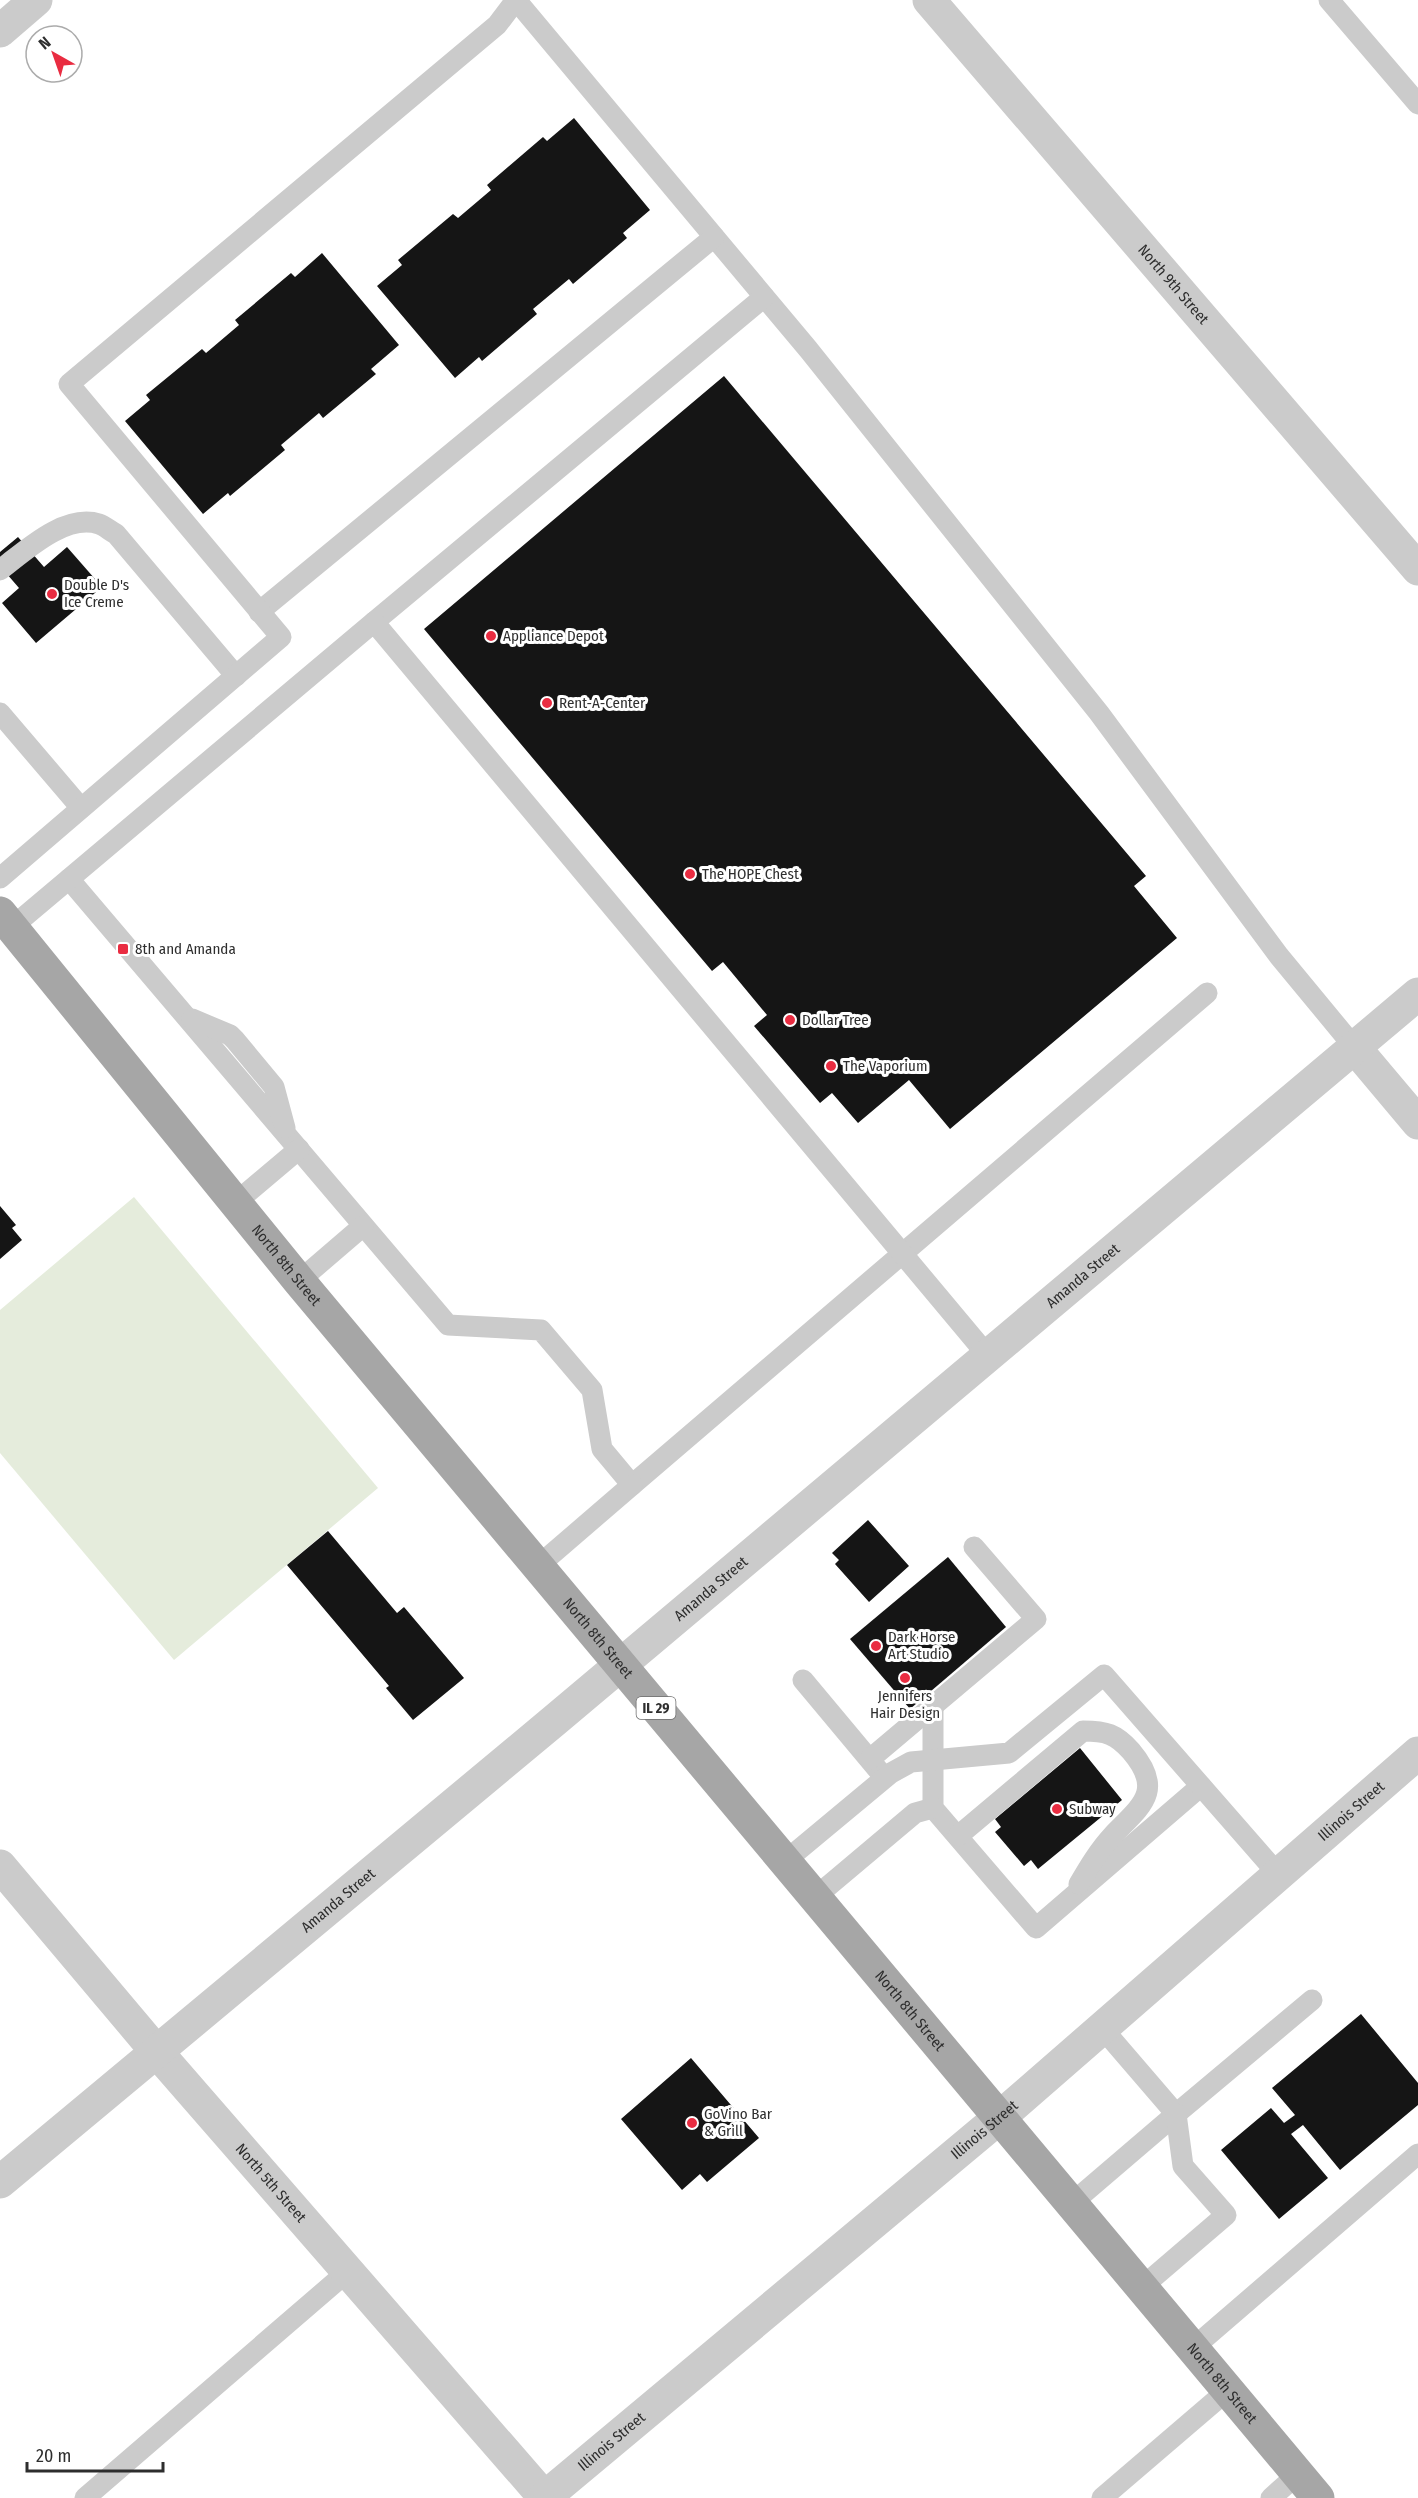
<svg xmlns="http://www.w3.org/2000/svg" width="1418" height="2498" font-family="'Fira Sans Condensed',sans-serif">
<style>
.green{fill:#e5ecdc}
.building{fill:#151515}
.lines{fill:none;stroke-linecap:round;stroke-linejoin:round}
.lane{stroke:#cbcbcb;stroke-width:21}
.street{stroke:#cbcbcb;stroke-width:33}
.primary{stroke:#a6a6a6;stroke-width:33}
.poi-dot{fill:#e92c41;stroke:#fff;stroke-width:2}
.labels{text-anchor:middle;dominant-baseline:central;stroke-width:6;stroke-linejoin:round;paint-order:stroke}
.shield{fill:#fff;stroke:#6d6d6d;stroke-width:1.5}
.shield-label{font-size:14px;font-weight:bold;fill:#2e2e2e}
.street-label{font-size:15px;fill:#2e2e2e;stroke:#fff}
.poi-label{font-size:15px;fill:#2e2e2e;stroke:#fff;text-anchor:start}
</style>
<rect width="100%" height="100%" fill="#fff"/>
<polygon class="green" points="134,1197 378,1488 174,1660 0,1453 0,1310"/>
<g class="building">
<polygon points="574,118 650,210 623,233 627,238 573,284 569,279 533,309 537,314 482,361 479,357 455,378 377,286 402,265 398,260 453,214 458,218 491,190 487,185 543,137 547,141"/>
<polygon points="322,253 399,345 371,369 376,374 323,418 319,413 281,445 285,450 230,496 228,493 203,514 125,421 150,400 146,395 202,349 206,353 239,325 235,320 291,273 295,277"/>
<polygon points="724,376 1146,876 1134,886 1177,938 950,1129 909,1080 858,1123 832,1093 820,1103 754,1026 767,1015 723,962 712,971 424,629"/>
<polygon points="18,537 44,567 67,547 102,587 36,643 2,603 19,588 0,566 0,552"/>
<polygon points="0,1206 16,1225 12,1228 22,1240 0,1259"/>
<polygon points="868,1520 909,1566 869,1602 835,1564 839,1560 832,1553"/>
<polygon points="328,1531 397,1613 404,1607 464,1678 413,1720 386,1688 389,1686 287,1565"/>
<polygon points="948,1557 1006,1627 910,1709 850,1639"/>
<polygon points="1080,1748 1122,1800 1038,1869 1031,1860 1024,1866 995,1832 1001,1827 995,1819"/>
<polygon points="1361,2014 1418,2083 1418,2105 1340,2170 1303,2125 1291,2134 1328,2178 1279,2219 1221,2150 1271,2108 1284,2123 1295,2115 1272,2088"/>
<polygon points="691,2058 759,2138 707,2182 700,2174 682,2190 621,2119"/>
</g>
<g class="lines">
<g class="lane">
<polyline points="516,0 808,349 1099,713 1279,956 1355,1048"/>
<polyline points="1329,0 1418,104"/>
<path d="M0,570C25,551 65,513 99,524C105,526 110,531 116,534L236,676"/>
<polyline points="259,612 714,237"/>
<polyline points="374,622 764,297"/>
<polyline points="0,713 81,808"/>
<polyline points="0,878 281,637 69,384 497,25 516,0"/>
<polyline points="69,879 448,1325 541,1330 592,1390 602,1449 632,1485 1207,993"/>
<polyline points="12,927 374,622 988,1356"/>
<polyline points="192,1019 230,1035 235,1040 274,1087 285,1128"/>
<polyline points="235,1203 299,1149"/>
<polyline points="299,1281 363,1226"/>
<polyline points="538,1566 632,1485"/>
<polyline points="803,1680 879,1771"/>
<polyline points="933,1706 933,1808 1036,1928 1201,1786"/>
<polyline points="870,1759 1036,1619 974,1547"/>
<path d="M958,1836L1083,1731C1106,1731 1116,1734 1131,1751C1165,1791 1141,1806 1113,1835C1099,1850 1089,1867 1079,1884"/>
<polyline points="784,1862 891,1773 911,1762 1009,1753 1104,1675 1278,1874"/>
<polyline points="814,1898 915,1813 933,1808"/>
<polyline points="1102,2028 1176,2114 1312,2000"/>
<polyline points="1072,2203 1176,2114"/>
<polyline points="1142,2287 1226,2215 1183,2166 1176,2114"/>
<polyline points="1193,2348 1418,2154"/>
<polyline points="85,2498 347,2272"/>
<polyline points="1102,2498 1228,2390"/>
<polyline points="1271,2498 1298,2474"/>
</g>
<g class="street">
<path id="s1" d="M929,0L1418,569"/>
<polyline points="0,31 36,0"/>
<polyline points="1355,1048 1418,1123"/>
<path id="s2" d="M0,1866L156,2051L545,2498"/>
<path id="s3" d="M0,2182L555,1720L1418,994"/>
<path id="s4" d="M544,2498L1000,2117L1418,1753"/>
</g>
<path class="primary" id="s5" d="M0,913L299,1281L1318,2498"/>
</g>
<g class="poi-dot">
<circle cx="52" cy="594" r="6"/>
<circle cx="491" cy="636" r="6"/>
<circle cx="547" cy="703" r="6"/>
<circle cx="690" cy="874" r="6"/>
<rect x="117" y="943" width="12" height="12" rx="3"/>
<circle cx="790" cy="1020" r="6"/>
<circle cx="831" cy="1066" r="6"/>
<circle cx="876" cy="1646" r="6"/>
<circle cx="905" cy="1678" r="6"/>
<circle cx="1057" cy="1809" r="6"/>
<circle cx="692" cy="2123" r="6"/>
</g>
<g class="labels">
<rect class="shield" x="636.5" y="1697" width="39" height="22" rx="4.5"/>
<g class="shield-label">
<text x="656" y="1708">IL 29</text>
</g>
<g class="street-label">
<text stroke="none"><textPath href="#s1" startOffset="375">North 9th Street</textPath></text>
<text stroke="none"><textPath href="#s5" startOffset="454">North 8th Street</textPath></text>
<text stroke="none"><textPath href="#s3" startOffset="1412">Amanda Street</textPath></text>
<text stroke="none"><textPath href="#s3" startOffset="926">Amanda Street</textPath></text>
<text stroke="none"><textPath href="#s5" startOffset="940">North 8th Street</textPath></text>
<text stroke="none"><textPath href="#s4" startOffset="1060">Illinois Street</textPath></text>
<text stroke="none"><textPath href="#s3" startOffset="440">Amanda Street</textPath></text>
<text stroke="none"><textPath href="#s5" startOffset="1426">North 8th Street</textPath></text>
<text stroke="none"><textPath href="#s4" startOffset="574">Illinois Street</textPath></text>
<text stroke="none"><textPath href="#s2" startOffset="417">North 5th Street</textPath></text>
<text stroke="none"><textPath href="#s5" startOffset="1912">North 8th Street</textPath></text>
<text stroke="none"><textPath href="#s4" startOffset="88">Illinois Street</textPath></text>
</g>
<g class="poi-label">
<text x="64" y="585">Double D's<tspan x="64" dy="17">Ice Creme</tspan></text>
<text x="503" y="636">Appliance Depot</text>
<text x="559" y="703">Rent-A-Center</text>
<text x="702" y="874">The HOPE Chest</text>
<text x="135" y="949">8th and Amanda</text>
<text x="802" y="1020">Dollar Tree</text>
<text x="843" y="1066">The Vaporium</text>
<text x="888" y="1637">Dark Horse<tspan x="888" dy="17">Art Studio</tspan></text>
<text x="905" y="1696" text-anchor="middle">Jennifers<tspan x="905" dy="17">Hair Design</tspan></text>
<text x="1069" y="1809">Subway</text>
<text x="704" y="2114">GoVino Bar<tspan x="704" dy="17">&amp; Grill</tspan></text>
</g>
</g>
<g transform="translate(54 54) rotate(320)"><circle r="28" fill="#ffffff" stroke="#ababab" stroke-width="1.5"/>
<path d="M0-4.5L10 22L0 15L-10 22Z" fill="#e92c41"/>
<text y="-9" font-size="16" font-weight="bold" text-anchor="middle" fill="#2e2e2e">N</text>
</g>
<path d="M27 2462v9h136v-9" fill="none" stroke="#2e2e2e" stroke-width="3"/>
<text x="36" y="2462" font-size="18" fill="#2e2e2e" stroke="#ffffff" stroke-width="4.5" paint-order="stroke">20 m</text>
</svg>
